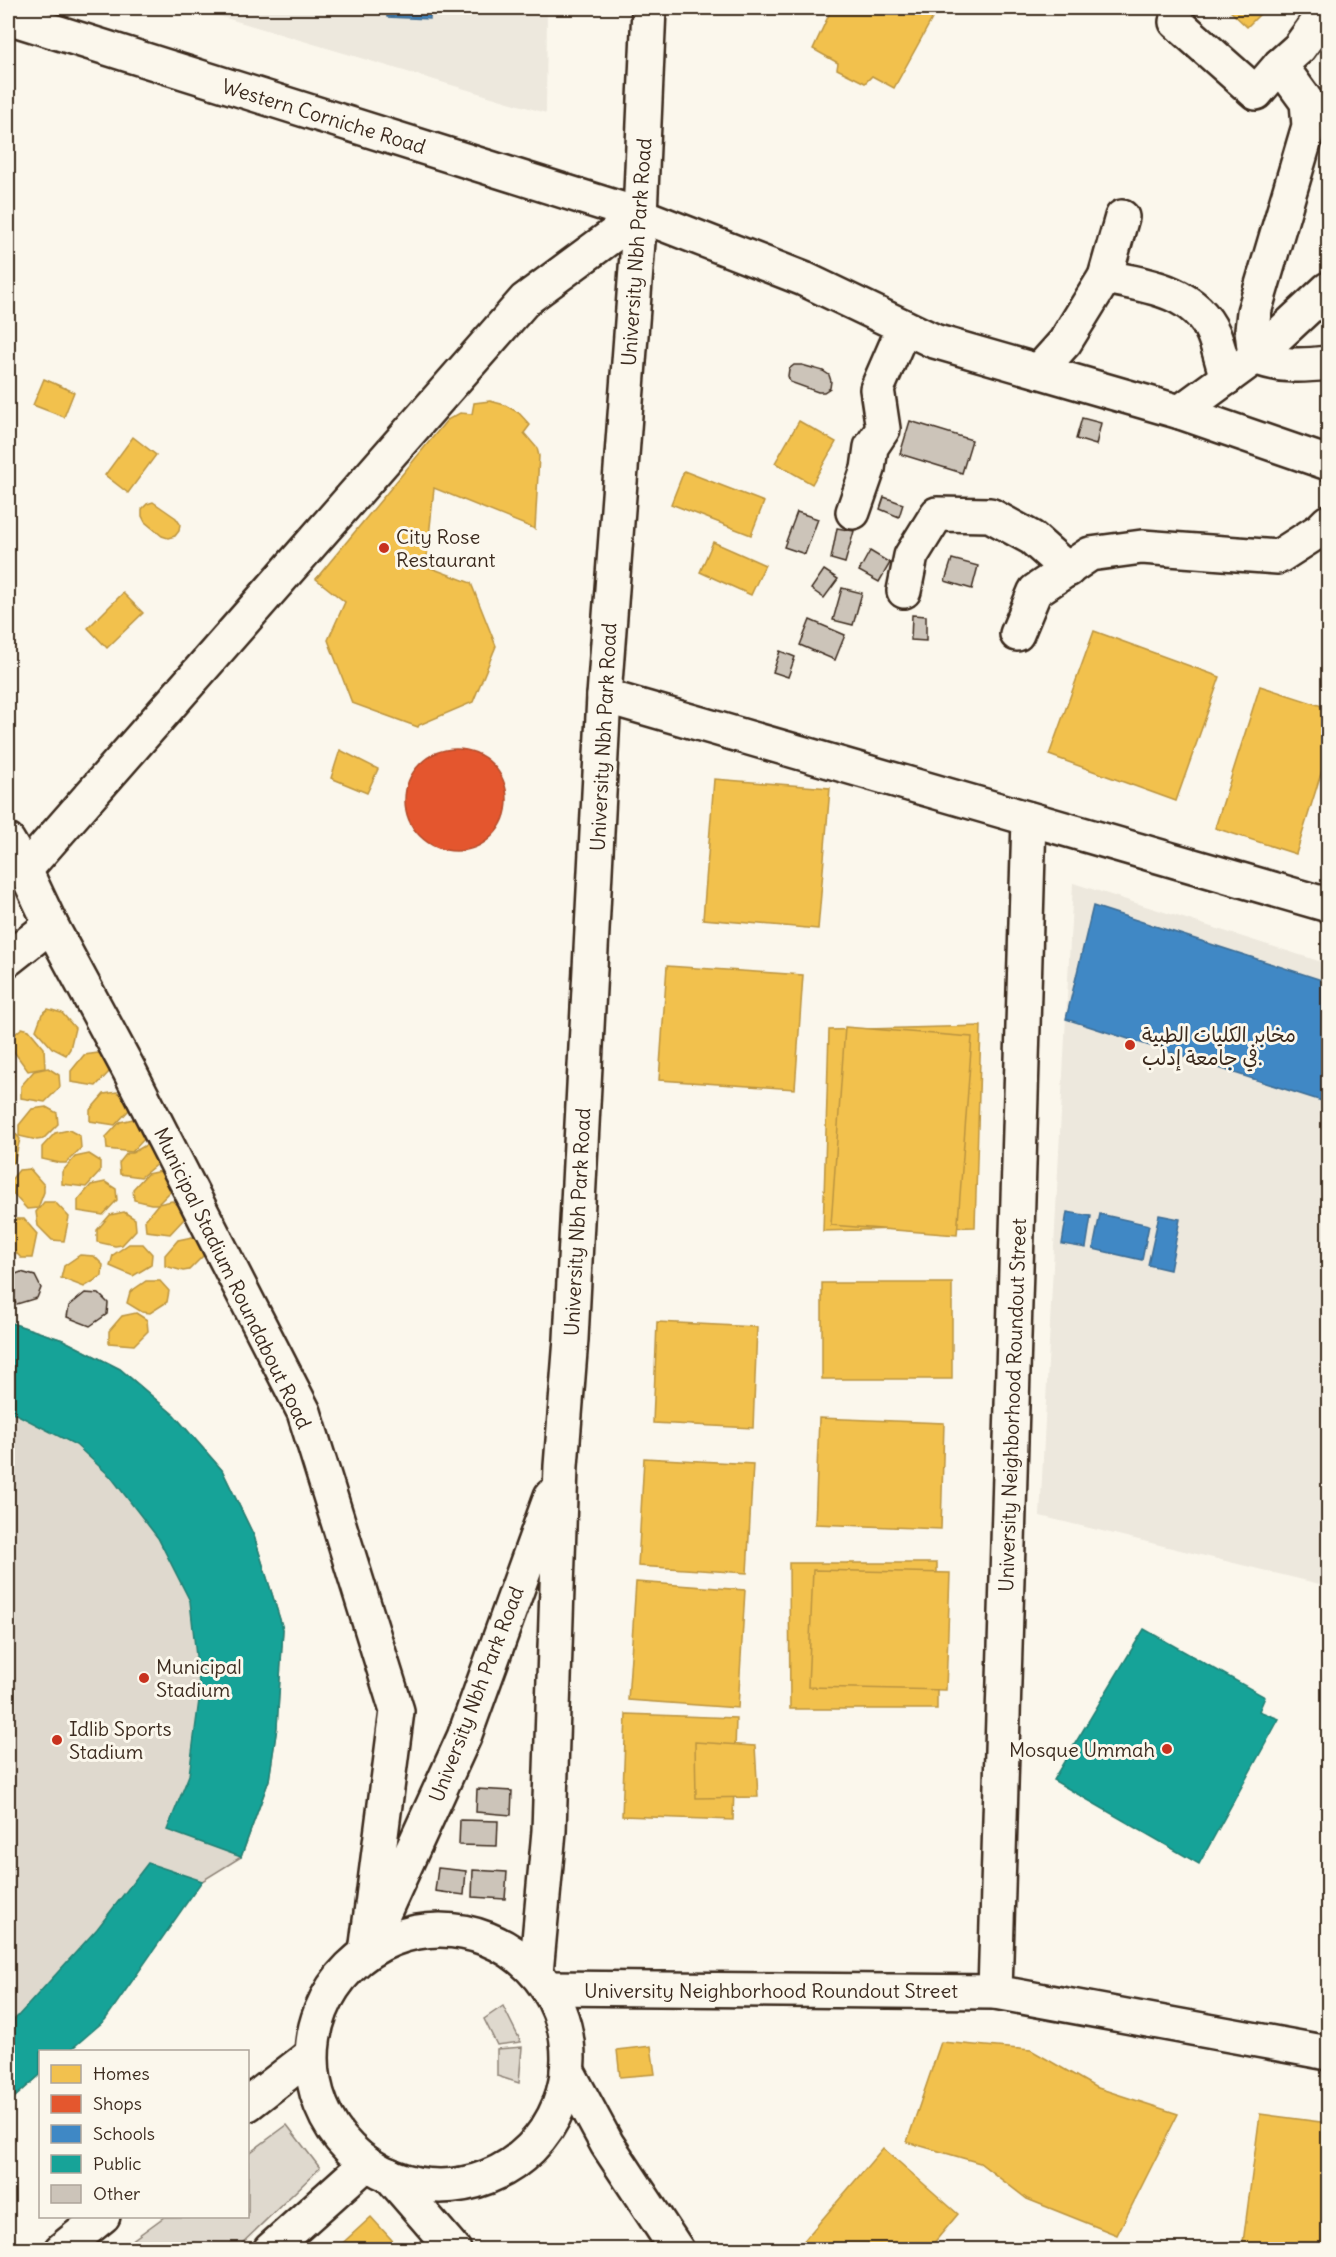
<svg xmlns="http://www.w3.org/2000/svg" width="1336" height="2257" font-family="Delius,'Playpen Sans Arabic',sans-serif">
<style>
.built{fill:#ede8dd}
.green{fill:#dfd9ce;stroke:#8d8276;stroke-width:1.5}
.homes{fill:#f2c14e;stroke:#bb9440;stroke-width:1.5}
.shops{fill:#e4572e;stroke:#b14a29;stroke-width:1.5}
.schools{fill:#3f88c5;stroke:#3e6c93;stroke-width:1.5}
.public{fill:#17a398;stroke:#227f73;stroke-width:1.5}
.building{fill:#ccc4b9;stroke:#3b2a1e;stroke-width:1.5}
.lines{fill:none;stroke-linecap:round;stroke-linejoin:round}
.minor-casing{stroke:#3b2a1e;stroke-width:38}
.minor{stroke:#fbf7ec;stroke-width:33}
.poi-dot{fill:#c8321e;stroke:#fbf7ec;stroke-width:2}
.labels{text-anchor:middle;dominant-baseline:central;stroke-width:6;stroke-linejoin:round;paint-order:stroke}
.street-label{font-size:20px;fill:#3b2a1e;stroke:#fbf7ec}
.poi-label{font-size:20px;fill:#3b2a1e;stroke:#fbf7ec;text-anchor:start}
</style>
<rect width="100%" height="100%" fill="#fbf7ec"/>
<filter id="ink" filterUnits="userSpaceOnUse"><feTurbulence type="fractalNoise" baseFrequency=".0167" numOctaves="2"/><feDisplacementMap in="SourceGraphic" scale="12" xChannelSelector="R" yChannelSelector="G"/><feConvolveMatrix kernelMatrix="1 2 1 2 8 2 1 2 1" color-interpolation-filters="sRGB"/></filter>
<g filter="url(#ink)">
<g class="built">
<polygon points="192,8 547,8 546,113"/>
<polygon points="1073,883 1328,964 1328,1586 1040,1516"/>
</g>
<g class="green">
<polygon points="8,1322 63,1340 120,1369 174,1415 222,1470 254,1536 283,1629 277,1727 269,1780 241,1857 202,1881 40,2052 40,2075 8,2103"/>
<polygon points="503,2006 521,2042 497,2045 484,2019"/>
<polygon points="522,2047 519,2083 497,2076 497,2049"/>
<polygon points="287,2125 320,2168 236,2249 120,2249 164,2217 248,2216 248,2154"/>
</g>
<g class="homes">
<polygon points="832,8 938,8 894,88 872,76 865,83 837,69 838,63 813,49"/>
<polygon points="1227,8 1266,8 1247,27"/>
<polygon points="44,379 74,392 64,417 33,405"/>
<polygon points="490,401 505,405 519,413 530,425 524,433 537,448 539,456 535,529 434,488 426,566 471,583 496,646 473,702 419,725 418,727 352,703 328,640 345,602 316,579 447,420 460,413 472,414 474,403"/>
<polygon points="799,421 836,442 812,484 775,463"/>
<polygon points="133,437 156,455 128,493 105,475"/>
<polygon points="684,471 764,502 751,535 671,504"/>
<polygon points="153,502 176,518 180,524 179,531 175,536 168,538 162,536 145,522 142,516 142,509 147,504"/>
<polygon points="713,542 765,565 751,595 700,572"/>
<polygon points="123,593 143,613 107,648 88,628"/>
<polygon points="1094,631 1220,677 1176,801 1049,755"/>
<polygon points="1260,686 1328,708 1328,751 1296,854 1215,828"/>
<polygon points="340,750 378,769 367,793 331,778"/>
<polygon points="714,779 830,788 818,929 703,919"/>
<polygon points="667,966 803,975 795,1089 659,1080"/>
<polygon points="48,1009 62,1013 75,1028 70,1049 66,1055 52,1048 36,1030 42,1014"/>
<polygon points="981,1026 975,1227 823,1231 829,1030"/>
<polygon points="845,1027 972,1037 957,1235 831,1225"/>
<polygon points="22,1028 29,1030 44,1048 45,1068 28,1071 12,1049 9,1039"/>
<polygon points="98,1053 109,1059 110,1071 96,1086 71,1082 71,1071 84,1055"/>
<polygon points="8,1068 14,1075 11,1096 8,1095"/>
<polygon points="48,1068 59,1075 60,1087 45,1102 21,1098 21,1086 34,1071"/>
<polygon points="117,1092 128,1098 129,1110 115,1125 90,1121 90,1110 104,1094"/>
<polygon points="46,1107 57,1113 58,1124 43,1139 37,1140 19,1136 19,1125 32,1109"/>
<polygon points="133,1119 145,1126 146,1137 132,1152 107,1149 106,1137 120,1122"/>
<polygon points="8,1125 20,1139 14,1163 8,1162"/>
<polygon points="69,1130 80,1136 81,1148 66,1163 60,1163 42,1159 42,1147 55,1133"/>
<polygon points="146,1145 157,1152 158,1163 141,1177 120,1174 119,1163 127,1153 132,1153"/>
<polygon points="89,1154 100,1161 100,1172 86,1187 62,1184 62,1172 75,1157"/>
<polygon points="30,1169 44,1185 44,1192 38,1208 27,1209 13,1194 11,1180 19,1170"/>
<polygon points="161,1171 171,1178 173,1189 158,1204 151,1204 134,1200 133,1189 147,1174"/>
<polygon points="105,1182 116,1189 117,1200 103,1215 78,1211 78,1200 91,1185"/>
<polygon points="172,1201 183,1208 184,1219 170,1234 146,1231 145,1220 158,1204"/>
<polygon points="44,1202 55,1202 69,1217 64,1241 52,1240 38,1226 36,1212"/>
<polygon points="124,1212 135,1219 136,1230 122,1245 115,1246 97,1242 97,1230 110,1215"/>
<polygon points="12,1219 24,1219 37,1234 32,1258 21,1258 8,1244 8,1225"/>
<polygon points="192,1237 203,1244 204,1255 189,1270 183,1271 165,1266 165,1255 178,1240"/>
<polygon points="129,1244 143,1244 152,1254 151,1265 133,1276 110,1266 113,1255"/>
<polygon points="80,1255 94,1256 103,1265 102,1276 84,1287 61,1278 64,1266"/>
<polygon points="146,1281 160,1281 169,1291 167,1302 150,1313 142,1312 127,1303 130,1292"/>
<rect x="822" y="1283" width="130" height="96"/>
<polygon points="136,1313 147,1320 148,1331 134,1345 109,1343 109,1331 122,1316"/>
<polygon points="657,1322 757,1327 753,1428 653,1423"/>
<polygon points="819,1418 944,1423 941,1529 815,1524"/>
<polygon points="644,1458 753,1464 747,1573 638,1566"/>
<polygon points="789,1563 937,1563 937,1709 790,1709"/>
<polygon points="813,1570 950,1573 946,1690 808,1687"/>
<polygon points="636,1582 745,1590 738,1708 628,1700"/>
<polygon points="626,1714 736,1718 733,1820 622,1816"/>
<polygon points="695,1742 755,1746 758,1797 696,1798"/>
<polygon points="941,2042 1031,2050 1095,2087 1178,2114 1117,2235 1027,2199 980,2163 907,2142"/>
<polygon points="651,2046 655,2074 620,2077 617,2050"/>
<polygon points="1260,2114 1328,2123 1328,2250 1242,2250"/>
<polygon points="883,2148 958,2214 928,2250 796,2250"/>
<polygon points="371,2217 401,2250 335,2250"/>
</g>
<circle class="shops" cx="456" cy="800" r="51"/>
<g class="schools">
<polygon points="387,8 430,8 430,19 387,17"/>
<polygon points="1093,906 1328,982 1328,1103 1066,1019"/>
<polygon points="1067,1212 1091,1216 1086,1248 1062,1244"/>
<polygon points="1100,1214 1149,1225 1142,1260 1093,1249"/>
<polygon points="1159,1215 1180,1219 1170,1270 1148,1265"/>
</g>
<g class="public">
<polygon points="8,1322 63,1340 120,1369 174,1415 222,1470 254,1536 283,1629 277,1727 269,1780 241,1857 167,1830 189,1775 200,1693 190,1601 158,1538 111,1477 76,1445 18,1415 8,1412"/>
<polygon points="1144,1629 1265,1697 1259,1711 1279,1719 1199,1864 1053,1780"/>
<polygon points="148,1863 202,1881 105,2020 68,2052 40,2052 40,2075 8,2103 8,2025 18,2016 97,1929"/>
</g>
<g class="building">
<polygon points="794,365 802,365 823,371 829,375 831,381 830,388 824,392 818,392 790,382 788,376 789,369"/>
<polygon points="1082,418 1101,423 1096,445 1076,439"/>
<polygon points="910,421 972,440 962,473 900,454"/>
<polygon points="884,497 903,504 899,517 880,509"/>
<polygon points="797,512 818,519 805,554 784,547"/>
<polygon points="837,528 854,531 845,563 831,559"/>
<polygon points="870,551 890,563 879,582 859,571"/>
<polygon points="952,559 978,566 972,589 945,581"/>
<polygon points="824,570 838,579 824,598 811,589"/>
<polygon points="842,588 862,593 853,625 833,620"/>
<polygon points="912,615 926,616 926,641 911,640"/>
<polygon points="810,620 845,635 835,660 800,645"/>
<polygon points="780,651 795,657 788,677 773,672"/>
<polygon points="21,1272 35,1276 41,1288 37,1298 17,1304 8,1298 8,1277"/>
<polygon points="85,1293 99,1294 108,1303 107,1314 90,1326 67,1317 69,1306"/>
<polygon points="477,1789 512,1791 511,1815 476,1812"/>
<polygon points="460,1820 498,1821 497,1846 459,1845"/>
<polygon points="438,1868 466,1871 464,1895 435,1891"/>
<polygon points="473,1870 507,1872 505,1899 472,1897"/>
</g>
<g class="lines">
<g class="minor-casing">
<g id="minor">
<polyline points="8,17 640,215 804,279 934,341 1180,412 1328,463"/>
<polyline points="1176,22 1256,93 1280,65 1299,48 1328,8"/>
<path d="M1280,65L1307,102L1309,126L1254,312L1252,330L1255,357C1280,367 1302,366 1328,363"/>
<path d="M1105,277C1145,285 1194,290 1213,333C1219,347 1222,363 1227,378"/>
<polyline points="1039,371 1065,342 1105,277 1122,217"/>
<polyline points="1180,412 1255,357 1328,289"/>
<polyline points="853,512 868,469 871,447 883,429 877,389 904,327"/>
<polyline points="904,591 911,556 937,514 990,515 1032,538 1068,570"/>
<polyline points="1017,634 1035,591 1090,554 1142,547 1278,557 1320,530 1328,522"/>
<polyline points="604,696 1328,905"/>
<polyline points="1029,819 995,1992 1328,2053"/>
<polyline points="8,841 25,870 51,925 129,1070 304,1412 397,1711 366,1952"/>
<polyline points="25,870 525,300 640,215"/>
<polyline points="8,959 51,925"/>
<polyline points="380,1921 464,1737 551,1496"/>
<circle cx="440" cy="2058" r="128"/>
<polyline points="536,1973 549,1831 561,1466 571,1339 604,696 640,215 649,8"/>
<polyline points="547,1988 995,1992"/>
<polyline points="567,2070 607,2144 677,2250"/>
<polyline points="248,2104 311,2055"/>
<polyline points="389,2175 454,2250"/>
<polyline points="61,2250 103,2216"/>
<polyline points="270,2250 367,2163"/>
</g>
</g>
<use href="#minor" class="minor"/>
</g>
</g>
<g class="poi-dot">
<circle cx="384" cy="548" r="6"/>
<circle cx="1130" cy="1045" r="6"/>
<circle cx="144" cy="1678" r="6"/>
<circle cx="57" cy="1740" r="6"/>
<circle cx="1167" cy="1749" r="6"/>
</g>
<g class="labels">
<g class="street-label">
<text transform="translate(324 116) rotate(17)">Western Corniche Road</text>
<text transform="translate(636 252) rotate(-86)">University Nbh Park Road</text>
<text transform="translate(603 737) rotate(-87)">University Nbh Park Road</text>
<text transform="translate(577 1222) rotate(-87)">University Nbh Park Road</text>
<text transform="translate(233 1278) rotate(64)">Municipal Stadium Roundabout Road</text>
<text transform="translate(1012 1405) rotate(-88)">University Neighborhood Roundout Street</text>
<text transform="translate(476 1694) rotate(-69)">University Nbh Park Road</text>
<text x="771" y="1990">University Neighborhood Roundout Street</text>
</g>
<g class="poi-label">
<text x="396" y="536">City Rose<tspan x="396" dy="23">Restaurant</tspan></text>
<text x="1142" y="1034">مخابر الكليات الطبية<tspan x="1142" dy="23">في جامعة إدلب.</tspan></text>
<text x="156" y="1666">Municipal<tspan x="156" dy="23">Stadium</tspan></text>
<text x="69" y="1728">Idlib Sports<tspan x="69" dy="23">Stadium</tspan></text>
<text x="1155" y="1749" text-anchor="end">Mosque Ummah</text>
</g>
</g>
<rect width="1336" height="2257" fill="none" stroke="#fbf7ec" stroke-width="30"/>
<rect x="15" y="15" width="1306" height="2227" fill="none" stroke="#3b2a1e" stroke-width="2" filter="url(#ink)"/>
<rect x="39" y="2050" width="210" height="168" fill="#fbf7ec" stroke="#aea59a" stroke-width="1.5"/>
<rect x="51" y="2065" width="30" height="18" fill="#f2c14e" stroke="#aea59a" stroke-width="1.5"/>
<text x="93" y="2080" font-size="18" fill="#3b2a1e">Homes</text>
<rect x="51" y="2095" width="30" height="18" fill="#e4572e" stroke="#aea59a" stroke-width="1.5"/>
<text x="93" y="2110" font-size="18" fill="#3b2a1e">Shops</text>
<rect x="51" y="2125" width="30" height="18" fill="#3f88c5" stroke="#aea59a" stroke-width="1.5"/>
<text x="93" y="2140" font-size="18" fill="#3b2a1e">Schools</text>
<rect x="51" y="2155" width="30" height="18" fill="#17a398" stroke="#aea59a" stroke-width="1.5"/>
<text x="93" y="2170" font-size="18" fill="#3b2a1e">Public</text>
<rect x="51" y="2185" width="30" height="18" fill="#ccc4b9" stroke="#aea59a" stroke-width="1.5"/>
<text x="93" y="2200" font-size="18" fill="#3b2a1e">Other</text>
</svg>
